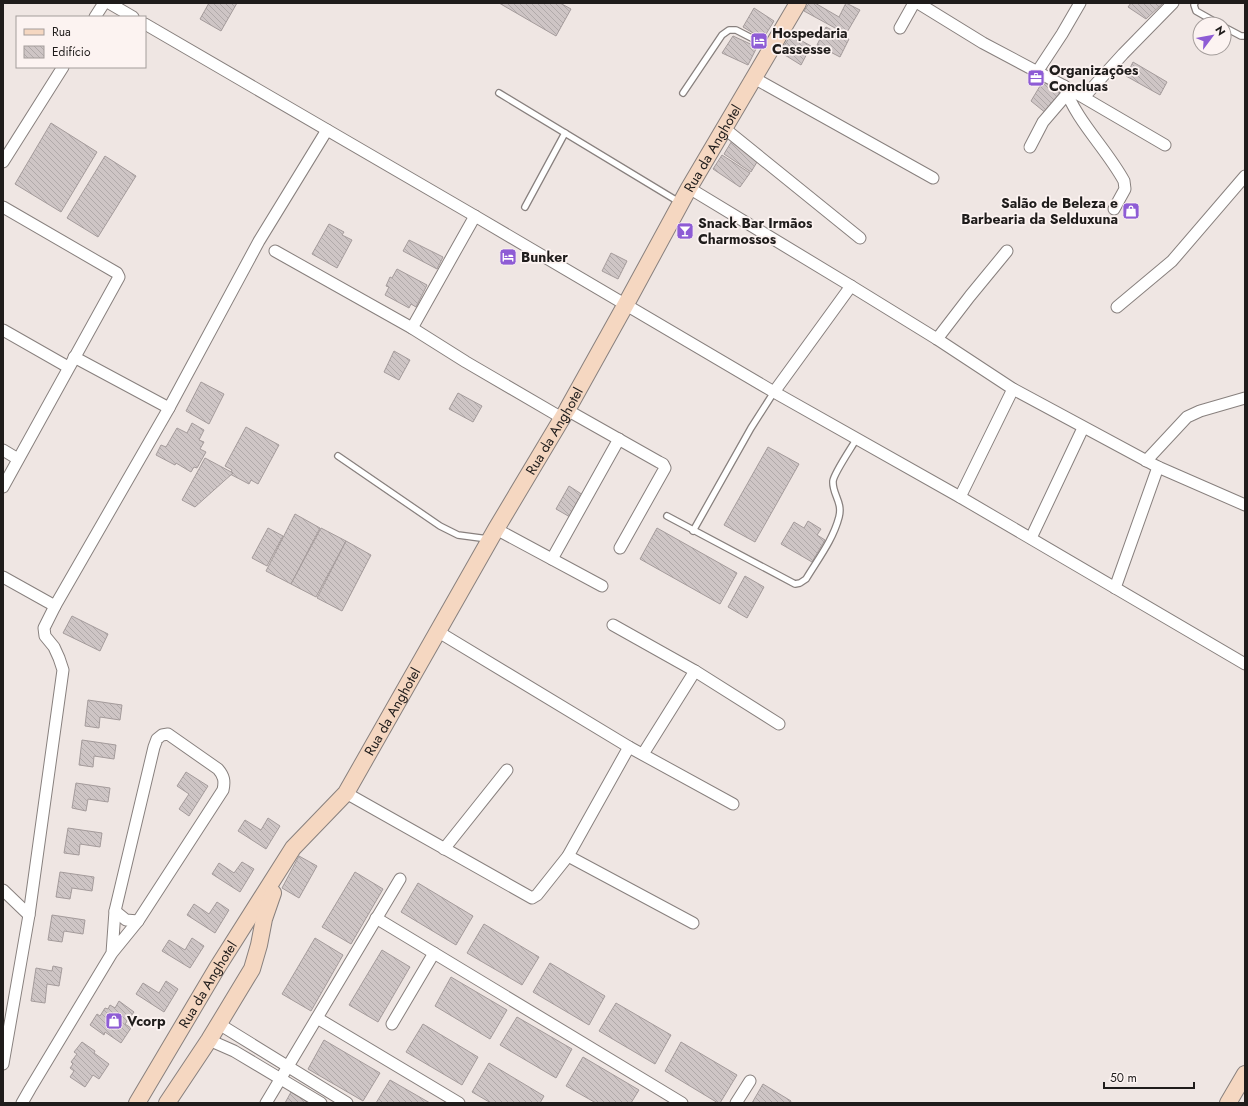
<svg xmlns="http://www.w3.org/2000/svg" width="1248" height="1106" font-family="Jost,sans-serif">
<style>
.building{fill:url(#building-back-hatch);stroke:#a49b9b}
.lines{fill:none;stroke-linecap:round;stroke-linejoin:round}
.lane-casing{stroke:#88807e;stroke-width:8}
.street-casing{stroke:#88807e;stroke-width:13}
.secondary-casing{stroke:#88807e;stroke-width:18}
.lane{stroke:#fff;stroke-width:5.5}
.street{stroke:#fff;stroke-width:11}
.secondary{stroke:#f5d7c1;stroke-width:16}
.labels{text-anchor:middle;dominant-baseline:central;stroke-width:3.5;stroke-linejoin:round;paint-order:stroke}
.poi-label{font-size:14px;font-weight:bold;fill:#1f1c1b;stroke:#fcf3f1;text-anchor:start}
.street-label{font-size:14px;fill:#1f1c1b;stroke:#fcf3f1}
</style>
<defs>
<pattern id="building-back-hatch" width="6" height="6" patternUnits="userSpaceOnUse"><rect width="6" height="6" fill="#cec5c5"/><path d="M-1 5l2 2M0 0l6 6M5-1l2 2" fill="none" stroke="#b0a9a9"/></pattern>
</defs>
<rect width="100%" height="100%" fill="#efe6e3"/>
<g class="building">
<polygon points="209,3 237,3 221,31 200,19"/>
<polygon points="499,3 560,3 571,9 556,36"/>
<polygon points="809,3 815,3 839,17 846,3 860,10 846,34 804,11"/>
<polygon points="1131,3 1163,3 1146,19 1128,7"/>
<polygon points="754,8 774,21 763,39 743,27"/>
<polygon points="826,27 849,39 840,57 817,45"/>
<polygon points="791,35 811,46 801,65 780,52"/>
<polygon points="733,36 757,47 748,65 722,53"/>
<polygon points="1133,62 1167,82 1160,95 1126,76"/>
<polygon points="1043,81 1060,92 1047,114 1031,101"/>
<polygon points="51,123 97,152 61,212 15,184"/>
<polygon points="733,139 760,157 751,172 724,154"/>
<polygon points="722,155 750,173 740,187 713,169"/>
<polygon points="105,156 136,176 98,237 67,218"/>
<polygon points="329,224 344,232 342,235 352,240 337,268 312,254"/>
<polygon points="409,240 443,257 437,269 403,251"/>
<polygon points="611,253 627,261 618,279 602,271"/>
<polygon points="397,269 427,285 416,307 411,304 409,308 385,295 389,287 386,286 390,277 392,278"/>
<polygon points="394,351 410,360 399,380 384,372"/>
<polygon points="201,382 224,394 209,424 186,411"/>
<polygon points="458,393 482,406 473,422 449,409"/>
<polygon points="192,423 204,430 199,440 204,442 200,449 206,452 197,468 194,467 191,472 176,463 175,465 156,455 161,445 166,447 177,428 187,433"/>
<polygon points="246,427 279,445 258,484 251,480 249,484 230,474 232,470 225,466"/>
<polygon points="768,447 799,464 755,542 724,525"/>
<polygon points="205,458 233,473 195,507 182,500"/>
<polygon points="569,486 583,495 570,517 556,509"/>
<polygon points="295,514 320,528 291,584 266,571"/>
<polygon points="808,521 821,529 817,535 825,540 812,562 781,544 794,522 804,528"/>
<polygon points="268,528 283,536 267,566 252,558"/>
<polygon points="321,528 346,541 316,597 291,584"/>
<polygon points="657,528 737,573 720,604 640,559"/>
<polygon points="346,541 371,555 342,611 317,598"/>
<polygon points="745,576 764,587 747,618 728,607"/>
<polygon points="72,616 108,634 100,651 63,633"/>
<polygon points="88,700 122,705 120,720 100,717 99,728 85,726"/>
<polygon points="82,740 116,745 114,759 94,756 93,767 79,765"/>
<polygon points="186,772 208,786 189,816 179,809 189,794 177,786"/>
<polygon points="76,783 110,788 108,802 88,799 86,811 72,808"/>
<polygon points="268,818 280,826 266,849 238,831 245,820 261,830"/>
<polygon points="68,828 102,833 100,847 80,844 79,855 64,853"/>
<polygon points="299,856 317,866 299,898 282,888"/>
<polygon points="242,862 254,869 240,892 212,874 219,863 234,873"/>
<polygon points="60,872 94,877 92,891 72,888 70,899 56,897"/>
<polygon points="355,872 383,889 351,944 322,927"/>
<polygon points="418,883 473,916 456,945 401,912"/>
<polygon points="217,902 229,910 215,933 187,915 194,904 209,914"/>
<polygon points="52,915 85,920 83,934 64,931 62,942 48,940"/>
<polygon points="484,924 539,957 522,985 467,953"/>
<polygon points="192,938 204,946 190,968 162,951 169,940 185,950"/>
<polygon points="315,938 343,955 311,1011 282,994"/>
<polygon points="382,950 410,967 378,1022 349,1005"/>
<polygon points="550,963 605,996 589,1025 533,992"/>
<polygon points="53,966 62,968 59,986 47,984 45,1003 31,1001 36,968 52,971"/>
<polygon points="451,977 507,1010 490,1039 435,1006"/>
<polygon points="166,981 178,989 164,1012 136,994 143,983 159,993"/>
<polygon points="119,1001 134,1012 125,1024 131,1028 121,1043 105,1032 104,1035 90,1025 97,1014 100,1016 105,1008 108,1009 110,1005 115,1008"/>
<polygon points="616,1003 671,1035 655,1064 599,1031"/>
<polygon points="517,1017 572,1049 556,1078 500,1045"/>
<polygon points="423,1024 478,1057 462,1085 406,1052"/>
<polygon points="324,1040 380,1073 363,1101 308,1069"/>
<polygon points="82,1042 95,1051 94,1053 109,1064 99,1079 93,1075 85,1087 70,1077 74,1071 70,1068 73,1064 71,1062 77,1054 74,1052"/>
<polygon points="681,1042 737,1075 720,1103 718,1103 665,1071"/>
<polygon points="583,1057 639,1090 631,1103 596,1103 566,1086"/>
<polygon points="489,1063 544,1096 540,1103 491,1103 472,1092"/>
<polygon points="390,1080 430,1103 376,1103"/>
<polygon points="763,1084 791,1101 790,1103 752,1103"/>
<polygon points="291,1092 309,1103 285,1103"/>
</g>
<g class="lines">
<g class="lane-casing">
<g id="lane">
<polyline points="1195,3 1194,5 1196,11 1219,24"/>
<polyline points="1224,27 1241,36 1245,36"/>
<polyline points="499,93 679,202"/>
<polyline points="683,93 722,35 729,30 736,30 769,47"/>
<polyline points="525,207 565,133"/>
<polyline points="338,456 440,526 458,535 488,539"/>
<path d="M667,516L795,584L800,583L806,579C818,559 833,540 839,517C843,502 832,494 833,481C834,473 852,447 857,438"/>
<polyline points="693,531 751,428 774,392"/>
</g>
</g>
<g class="street-casing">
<g id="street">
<polyline points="109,3 133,17"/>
<polyline points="918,3 983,43 1064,86 1165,145"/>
<polyline points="95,17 104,3"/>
<polyline points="145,24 475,216 774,392 960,497 1245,664"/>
<polyline points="900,28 914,3"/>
<polyline points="1037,72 1062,34 1080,3"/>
<polyline points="754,78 933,178"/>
<path d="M1064,86C1077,122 1106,148 1124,181L1125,189L1114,209"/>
<polyline points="1084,97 1123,54 1173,3"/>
<polyline points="724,128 860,238"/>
<polyline points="1030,147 1043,122 1067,94"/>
<polyline points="3,162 63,67"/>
<polyline points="689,188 851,286 937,339 1013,389 1158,467 1245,505"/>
<polyline points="3,207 117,273 119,277 3,487"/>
<polyline points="275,251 412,328 466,362 562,418"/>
<polyline points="1117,307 1172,261 1245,176"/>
<polyline points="412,328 475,216"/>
<polyline points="3,330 68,367"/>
<polyline points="937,339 970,296 1007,251"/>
<polyline points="74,357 169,408"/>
<polyline points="774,392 851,286"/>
<polyline points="567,410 659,462 663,464 665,468 620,548"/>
<polyline points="3,450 18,459"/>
<polyline points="1146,461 1187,417 1200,411 1245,398"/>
<polyline points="960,497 1013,389"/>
<polyline points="496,529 602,586"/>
<polyline points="1031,538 1083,428"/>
<polyline points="552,559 619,439"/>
<polyline points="3,577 55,606"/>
<polyline points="1115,588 1158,467"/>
<polyline points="613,625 695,671 779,724"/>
<polyline points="437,631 629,747 733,804"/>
<polyline points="643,754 695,671"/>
<polyline points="346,793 532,898 537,895 568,856 629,747"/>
<polyline points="444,849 507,770"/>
<polyline points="568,856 693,923"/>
<polyline points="3,890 29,915"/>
<polyline points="115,911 126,920 138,921"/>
<polyline points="376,918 682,1103"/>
<polyline points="317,1018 459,1103"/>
<polyline points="219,1024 347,1103"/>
<polyline points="392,1024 434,953"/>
<polyline points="209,1040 234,1051 321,1103"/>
<polyline points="3,1064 29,915 63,670 59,658 54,647 45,636 44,628 55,606 169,408 259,241 327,130"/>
<path d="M22,1103L30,1089L112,953L138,921L223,790C225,781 224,776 218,769L168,734L162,735L157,739L154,747L115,911L112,953"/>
<polyline points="266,1103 400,879"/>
<polyline points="736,1103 750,1081"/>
</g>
</g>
<g class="secondary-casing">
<g id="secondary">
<path id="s1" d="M137,1103L217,968L293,848L346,793L496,529L567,410L626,304L689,188L798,3"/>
<polyline points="167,1103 209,1040 252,969 259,945 264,919 273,893"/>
<polyline points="1228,1103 1245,1074"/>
</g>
</g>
<use href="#lane" class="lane"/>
<use href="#street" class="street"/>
<use href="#secondary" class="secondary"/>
</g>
<defs>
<g id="hotel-square" transform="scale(0.9)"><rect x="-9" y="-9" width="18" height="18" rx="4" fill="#8e5cd5" stroke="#fcf3f1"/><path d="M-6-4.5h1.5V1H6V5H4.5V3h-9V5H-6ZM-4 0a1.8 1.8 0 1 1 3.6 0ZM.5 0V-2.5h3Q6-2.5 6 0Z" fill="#fff"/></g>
<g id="office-square" transform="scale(0.9)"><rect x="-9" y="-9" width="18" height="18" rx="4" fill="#8e5cd5" stroke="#fcf3f1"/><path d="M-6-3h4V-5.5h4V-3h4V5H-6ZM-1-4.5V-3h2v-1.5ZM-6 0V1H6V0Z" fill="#fff"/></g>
<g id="shop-square" transform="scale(0.9)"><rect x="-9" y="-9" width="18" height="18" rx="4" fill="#8e5cd5" stroke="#fcf3f1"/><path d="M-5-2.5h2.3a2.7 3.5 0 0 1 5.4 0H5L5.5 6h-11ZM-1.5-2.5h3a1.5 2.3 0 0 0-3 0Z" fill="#fff"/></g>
<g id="bar-square" transform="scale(0.9)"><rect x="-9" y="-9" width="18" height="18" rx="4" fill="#8e5cd5" stroke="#fcf3f1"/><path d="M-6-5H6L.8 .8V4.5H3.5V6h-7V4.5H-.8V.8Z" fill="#fff"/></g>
</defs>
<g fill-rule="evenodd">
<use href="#hotel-square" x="759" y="41"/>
<use href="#office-square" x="1036" y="78"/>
<use href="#shop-square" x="1131" y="211"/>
<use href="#bar-square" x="685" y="231"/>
<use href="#hotel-square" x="508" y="257"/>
<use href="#shop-square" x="114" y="1021"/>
</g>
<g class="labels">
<g class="poi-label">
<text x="772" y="33">Hospedaria<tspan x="772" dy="16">Cassesse</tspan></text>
<text x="1049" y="70">Organizações<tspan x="1049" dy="16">Concluas</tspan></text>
<text x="1118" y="203" text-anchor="end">Salão de Beleza e<tspan x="1118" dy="16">Barbearia da Selduxuna</tspan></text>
<text x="698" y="223">Snack Bar Irmãos<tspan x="698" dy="16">Charmossos</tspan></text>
<text x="521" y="257">Bunker</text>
<text x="127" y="1021">Vcorp</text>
</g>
<g class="street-label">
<text stroke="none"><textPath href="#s1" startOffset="1117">Rua da Anghotel</textPath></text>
<text stroke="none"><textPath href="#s1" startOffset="793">Rua da Anghotel</textPath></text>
<text stroke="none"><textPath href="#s1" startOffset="469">Rua da Anghotel</textPath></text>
<text stroke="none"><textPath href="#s1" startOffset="138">Rua da Anghotel</textPath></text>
</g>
</g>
<rect width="1248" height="1106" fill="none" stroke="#1f1c1b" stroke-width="8"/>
<rect x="16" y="16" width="130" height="52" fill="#fcf3f1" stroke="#a49d9b"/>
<rect x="24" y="29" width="20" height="6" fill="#f5d7c1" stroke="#a49d9b"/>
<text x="52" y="36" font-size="12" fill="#1f1c1b">Rua</text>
<rect x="24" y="46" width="20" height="12" fill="url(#building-back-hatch)" stroke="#a49d9b"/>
<text x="52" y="56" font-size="12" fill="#1f1c1b">Edifício</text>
<g transform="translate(1212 36) rotate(58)"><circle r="19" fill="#fcf3f1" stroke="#a49d9b"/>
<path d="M0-3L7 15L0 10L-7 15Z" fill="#8e5cd5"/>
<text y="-6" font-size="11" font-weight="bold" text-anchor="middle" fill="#1f1c1b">N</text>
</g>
<path d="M1104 1082v6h90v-6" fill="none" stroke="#1f1c1b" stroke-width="2"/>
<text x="1110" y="1082" font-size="12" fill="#1f1c1b" stroke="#fcf3f1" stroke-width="3" paint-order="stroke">50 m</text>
</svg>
